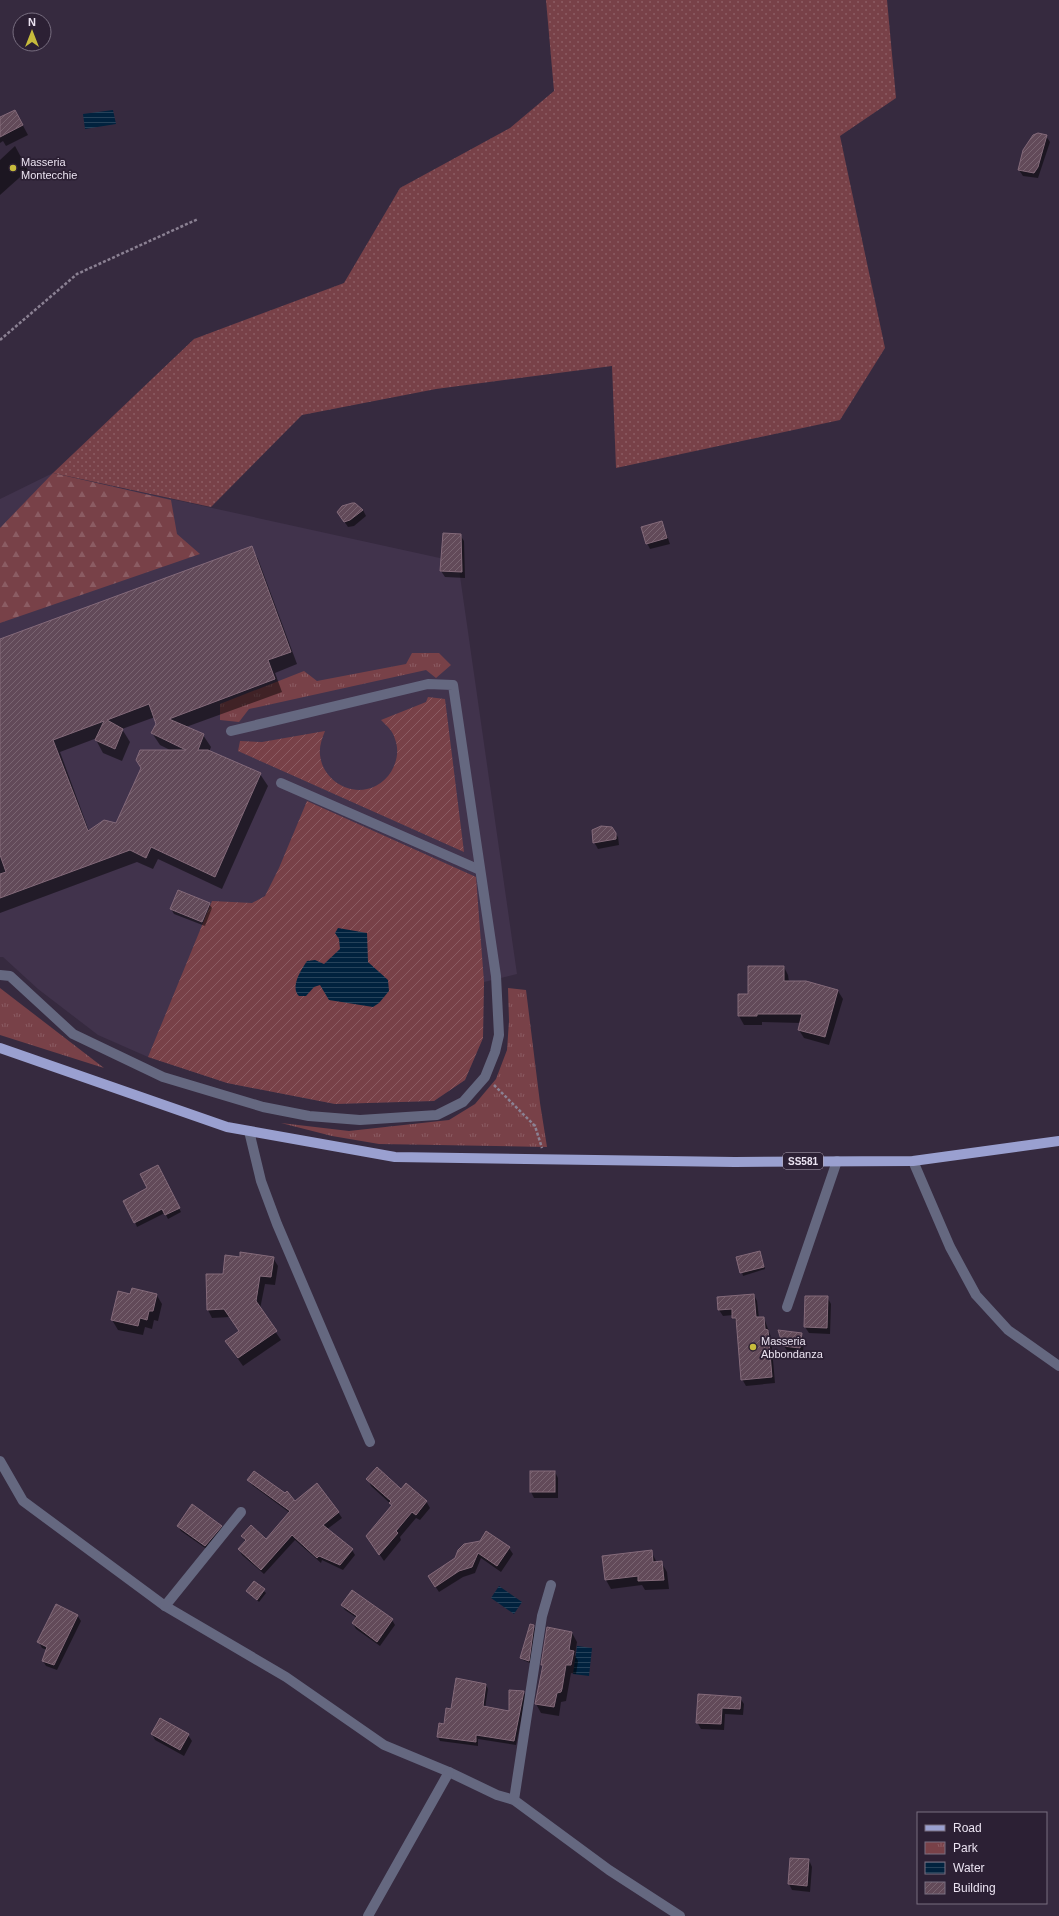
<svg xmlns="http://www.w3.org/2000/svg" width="1059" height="1916" font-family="Arial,sans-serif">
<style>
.built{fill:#41334c}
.grass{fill:url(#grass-dots)}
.forest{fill:url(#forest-firs)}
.park{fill:url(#park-tufts)}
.garden{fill:url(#garden-furrows)}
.water{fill:url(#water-rules)}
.shadow{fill:#0007;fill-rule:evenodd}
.building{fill:url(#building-hatch);stroke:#846a7a;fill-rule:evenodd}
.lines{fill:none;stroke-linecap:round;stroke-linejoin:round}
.path{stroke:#8b8193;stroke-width:2.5;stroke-dasharray:3 2;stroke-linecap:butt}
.minor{stroke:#656880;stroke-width:10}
.major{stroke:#9aa0d0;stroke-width:10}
.poi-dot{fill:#c7bb3c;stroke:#2c2034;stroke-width:1.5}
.labels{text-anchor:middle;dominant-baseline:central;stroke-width:3.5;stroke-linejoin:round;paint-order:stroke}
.shield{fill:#2c2034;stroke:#b2a8b8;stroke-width:1}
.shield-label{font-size:10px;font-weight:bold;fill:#ebe3f1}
.poi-label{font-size:11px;fill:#ebe3f1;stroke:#2c2034;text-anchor:start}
</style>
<defs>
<pattern id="grass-dots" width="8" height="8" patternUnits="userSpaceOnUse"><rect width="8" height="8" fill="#784148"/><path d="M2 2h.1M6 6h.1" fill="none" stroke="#8b5c63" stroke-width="1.8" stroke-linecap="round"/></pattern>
<pattern id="forest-firs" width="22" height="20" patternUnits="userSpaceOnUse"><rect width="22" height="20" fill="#784148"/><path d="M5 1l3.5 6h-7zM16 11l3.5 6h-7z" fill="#8b5c63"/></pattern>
<pattern id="park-tufts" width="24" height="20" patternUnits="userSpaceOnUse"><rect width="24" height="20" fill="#784148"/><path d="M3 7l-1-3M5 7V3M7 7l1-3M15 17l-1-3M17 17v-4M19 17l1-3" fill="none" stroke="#8b5c63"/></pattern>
<pattern id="garden-furrows" width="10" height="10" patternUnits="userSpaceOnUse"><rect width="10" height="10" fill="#784148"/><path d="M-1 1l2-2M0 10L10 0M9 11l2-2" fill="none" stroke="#8b5c63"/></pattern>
<pattern id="water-rules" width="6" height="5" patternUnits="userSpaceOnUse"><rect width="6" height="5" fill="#01223e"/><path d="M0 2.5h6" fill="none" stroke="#26425a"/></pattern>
<pattern id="building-hatch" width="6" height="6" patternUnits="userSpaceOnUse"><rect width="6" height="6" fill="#624a59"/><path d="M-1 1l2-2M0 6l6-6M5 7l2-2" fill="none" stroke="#796471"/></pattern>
</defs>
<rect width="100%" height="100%" fill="#362a3f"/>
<polygon class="built" points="53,473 458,562 517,974 484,982 483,1038 465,1080 434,1101 335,1104 227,1083 148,1057 98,1035 38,989 3,957 0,957 0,499"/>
<polygon class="grass" points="546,0 887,0 896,98 840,136 885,348 840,420 616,468 612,366 436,389 302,415 211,507 53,473 194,339 344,283 400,188 510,128 554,91"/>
<polygon class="forest" points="53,473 171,500 177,534 200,554 0,623 0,528"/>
<g class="park">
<polygon points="412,653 439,653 451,665 436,678 426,670 249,709 239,722 220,720 220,704 304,671 317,681 406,664"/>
<polygon points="0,988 104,1068 0,1035"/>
<polygon points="508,988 526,990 540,1103 547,1147 379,1144 332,1136 281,1123 349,1131 449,1120 475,1104 496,1079 507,1050 509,1021"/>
</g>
<g class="garden">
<path d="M428,697L445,699L464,852L238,751L240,741L262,742L325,731C322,739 319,746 320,755C322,777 345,794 367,789C388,785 403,760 395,739C393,731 387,726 381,720L426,702Z"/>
<polygon points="307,801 476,877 484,982 483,1038 465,1080 434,1101 335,1104 227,1083 148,1057 212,901 252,903 265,896 279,868"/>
</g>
<g class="water">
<polygon points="113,110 116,124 85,129 83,114"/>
<path d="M338,928L367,933L368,962L388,980L389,991L379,1003L373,1007L329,1000L320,985L314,987L306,996H299C290,987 301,970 307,961L315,960L324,964L340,949L339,939L335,933Z"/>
<polygon points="499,1586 522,1602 514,1614 491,1598"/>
<polygon points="577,1646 592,1648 589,1676 573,1674"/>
</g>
<g class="shadow">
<polygon points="0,118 20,120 28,135 6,146 3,141 0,143"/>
<polygon points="1046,136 1050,142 1038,178 1023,176 1019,170"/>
<polygon points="15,146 28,170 0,195 0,160"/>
<polygon points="363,510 366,516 354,526 348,527 342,518"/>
<polygon points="662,522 670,544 650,549 647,543"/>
<polygon points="460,535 464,541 465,578 445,577 441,571"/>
<path d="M251,547L258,559L297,664L275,673L282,692L186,727L203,735L211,747L209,752L260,774L268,786L222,889L158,859L153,869L137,862L0,913V654ZM155,717L157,724L152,733L160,745L172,751L142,769L116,824L89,831L60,752L97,738L96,740L103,753L122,761L130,742L122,729Z"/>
<polygon points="609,827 618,837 619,845 598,849 594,842 593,830"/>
<polygon points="209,904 212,908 205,926 174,914 171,909"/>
<polygon points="784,967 788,975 789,982 838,991 843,999 829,1045 804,1038 799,1030 801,1023 762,1022 762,1025 744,1025 739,1016 739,995 749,995"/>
<polygon points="160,1170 181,1212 168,1219 165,1213 137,1227 135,1222 148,1189"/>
<polygon points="761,1255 765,1269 743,1276 738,1257"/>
<polygon points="241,1258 273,1258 278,1266 275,1285 265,1284 260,1309 281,1340 243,1366 226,1342 240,1332 230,1317 212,1318 208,1310 224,1275"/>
<polygon points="156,1294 162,1304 158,1321 154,1320 152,1329 145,1327 143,1335 118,1330 112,1320 131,1295"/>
<polygon points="754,1295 757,1301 759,1318 764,1318 771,1337 775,1383 746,1386 742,1379 737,1324 733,1315 723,1316 719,1310"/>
<polygon points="806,1297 827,1297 831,1304 830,1334 809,1333 805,1327"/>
<polygon points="801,1334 804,1340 803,1353 788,1352 784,1346"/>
<polygon points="555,1472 558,1478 558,1498 534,1498 531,1492"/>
<polygon points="368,1479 401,1490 426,1501 430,1508 420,1520 416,1518 400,1537 401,1540 384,1561 371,1542 393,1506 371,1486"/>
<polygon points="249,1480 295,1502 338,1512 342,1518 326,1530 352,1550 355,1555 343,1570 322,1560 321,1563 295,1540 264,1574 242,1555 239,1549 245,1541 242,1536 266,1540 290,1513 252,1485"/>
<polygon points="178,1526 221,1526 224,1531 208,1550 181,1531"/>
<polygon points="509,1548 513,1554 501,1572 481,1558 475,1573 463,1577 439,1592 433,1583 456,1559 459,1550"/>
<polygon points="651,1551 657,1563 661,1562 667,1572 669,1589 645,1590 642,1585 611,1589 606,1580"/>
<polygon points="254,1582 266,1593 259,1602 248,1591"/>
<polygon points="342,1605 392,1620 395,1625 380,1646 356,1629 353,1624 357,1618 345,1610"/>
<polygon points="77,1615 81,1621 57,1670 46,1666 43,1661 47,1650 42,1648 39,1642"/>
<polygon points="533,1626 535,1629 530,1663 523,1660 521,1658"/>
<polygon points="572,1633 577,1642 575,1655 578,1661 576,1674 571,1673 566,1701 561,1702 559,1716 541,1713 536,1704 543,1667 542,1665"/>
<polygon points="486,1685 488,1689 485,1708 510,1712 523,1692 526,1696 516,1745 478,1739 478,1746 440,1741 438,1737 452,1710"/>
<polygon points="699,1695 740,1698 744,1704 743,1715 725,1714 724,1730 701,1729 697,1722"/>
<polygon points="152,1734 188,1735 192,1741 184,1756 155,1740"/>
<polygon points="791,1859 809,1860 812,1867 810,1892 792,1890 789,1884"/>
</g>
<g class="building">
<polygon points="15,110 23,125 0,137 0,117"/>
<polygon points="1038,133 1047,135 1038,167 1034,173 1018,170 1023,150 1033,135"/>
<polygon points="352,503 355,503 363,510 350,520 344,522 337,512 342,506"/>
<polygon points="662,521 667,538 646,544 641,527"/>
<polygon points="443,533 461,534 462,572 440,571"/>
<path d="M252,546L291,652L268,660L275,679L169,719L204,734L198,750H208L261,773L215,877L151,847L146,858L130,850L0,898V874L6,872L0,855V639ZM149,704L156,724L151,733L186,750H140L136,760L141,768L116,823L104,820L88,831L53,740L104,721L95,740L115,749L123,729L107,720Z"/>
<polygon points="601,826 612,827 616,833 616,839 593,843 592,830"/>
<polygon points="178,890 210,903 202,922 170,909"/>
<polygon points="748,966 784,966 784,981 806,981 838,990 825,1037 798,1030 802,1014 757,1014 757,1016 738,1016 738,994 748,994"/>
<polygon points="158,1165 180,1208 165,1215 162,1209 134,1223 123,1201 147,1188 140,1174"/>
<polygon points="760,1251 764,1267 740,1273 736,1257"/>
<polygon points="240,1252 274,1257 271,1277 260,1276 256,1301 277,1331 238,1358 225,1341 239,1331 224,1309 207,1310 206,1274 223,1274 225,1255 240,1257"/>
<polygon points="132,1288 157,1294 153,1311 149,1311 147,1320 140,1318 138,1326 111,1320 118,1291 130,1294"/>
<polygon points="754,1294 756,1317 764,1317 765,1329 768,1330 772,1377 741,1380 736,1318 732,1318 732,1309 718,1310 717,1297"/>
<polygon points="805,1296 828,1296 827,1328 804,1327"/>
<polygon points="778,1330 802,1333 800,1348 783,1346"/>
<polygon points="377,1467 401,1489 406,1483 427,1501 416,1515 412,1512 396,1531 398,1533 379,1555 366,1536 392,1505 389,1503 391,1501 366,1479"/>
<polygon points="254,1471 285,1493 287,1491 295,1501 317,1483 339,1512 323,1525 353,1549 340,1565 319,1556 317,1558 292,1535 261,1570 238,1549 246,1540 241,1536 251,1525 266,1539 290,1511 247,1480"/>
<rect x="530" y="1471" width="25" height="21"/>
<polygon points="192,1504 222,1526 205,1546 177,1526"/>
<polygon points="486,1531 510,1547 497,1566 478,1553 472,1567 459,1571 435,1587 428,1576 455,1558 458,1550 464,1544 480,1541"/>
<polygon points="652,1550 653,1562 662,1561 664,1580 638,1581 638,1576 605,1580 602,1556"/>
<polygon points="254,1581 265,1589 257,1600 246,1591"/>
<polygon points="352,1590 393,1619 377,1642 352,1623 357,1616 341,1605"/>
<polygon points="56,1604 78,1615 54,1665 42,1661 47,1647 37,1642"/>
<polygon points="530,1624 534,1625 529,1661 520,1658"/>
<polygon points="547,1627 572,1632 569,1650 574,1651 571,1665 566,1665 562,1689 561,1692 557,1693 554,1707 535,1704 543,1665 541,1665"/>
<polygon points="456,1678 486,1684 483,1706 509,1711 509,1690 524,1691 514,1741 476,1735 476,1742 437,1737 439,1723 444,1724 446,1708 451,1709"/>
<polygon points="698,1694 741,1697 740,1709 722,1708 721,1724 696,1723"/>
<polygon points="160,1718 189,1734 180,1750 151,1734"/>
<polygon points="790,1858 809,1859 807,1886 788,1884"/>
</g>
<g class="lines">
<g class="path">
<polyline points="0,340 77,274 198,219"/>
<polyline points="494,1085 535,1126 542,1148"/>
</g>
<g class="minor">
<polyline points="281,783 480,870"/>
<polyline points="0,975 10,976 73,1034 163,1077 263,1107 309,1116 360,1120 437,1115 463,1102 485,1077 495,1052 499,1035 496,976 453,685 428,684 231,731"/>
<polyline points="249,1131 261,1181 277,1224 370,1442"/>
<polyline points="913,1161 950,1247 976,1295 1008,1330 1059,1366"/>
<polyline points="787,1307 837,1161"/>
<polyline points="0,1461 23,1501 165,1606 286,1677 384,1745 449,1772 497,1795 514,1800 609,1870 680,1916"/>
<polyline points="165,1606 241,1512"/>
<polyline points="514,1800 542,1616 551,1585"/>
<polyline points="368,1916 449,1772"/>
</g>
<polyline class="major" points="0,1048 227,1127 395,1157 735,1162 913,1161 1059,1141"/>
</g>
<g class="poi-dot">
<circle cx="13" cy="168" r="4"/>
<circle cx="753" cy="1347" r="4"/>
</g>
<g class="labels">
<rect class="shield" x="783" y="1153" width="40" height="16" rx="3"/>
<g class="shield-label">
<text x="803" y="1161">SS581</text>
</g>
<g class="poi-label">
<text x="21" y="162">Masseria<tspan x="21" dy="13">Montecchie</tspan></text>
<text x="761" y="1341">Masseria<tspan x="761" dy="13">Abbondanza</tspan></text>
</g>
</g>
<rect x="917" y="1812" width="130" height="92" fill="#2c2034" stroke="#786e80"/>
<rect x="925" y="1825" width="20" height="6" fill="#9aa0d0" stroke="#786e80"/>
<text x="953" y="1832" font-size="12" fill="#ebe3f1">Road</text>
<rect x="925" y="1842" width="20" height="12" fill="url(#park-tufts)" stroke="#786e80"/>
<text x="953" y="1852" font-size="12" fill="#ebe3f1">Park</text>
<rect x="925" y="1862" width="20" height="12" fill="url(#water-rules)" stroke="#786e80"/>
<text x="953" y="1872" font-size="12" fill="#ebe3f1">Water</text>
<rect x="925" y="1882" width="20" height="12" fill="url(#building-hatch)" stroke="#786e80"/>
<text x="953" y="1892" font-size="12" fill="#ebe3f1">Building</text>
<g transform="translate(32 32)"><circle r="19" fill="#2c2034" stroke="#786e80"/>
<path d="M0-3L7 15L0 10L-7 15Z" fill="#c7bb3c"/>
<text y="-6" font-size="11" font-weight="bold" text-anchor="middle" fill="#ebe3f1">N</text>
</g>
</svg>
